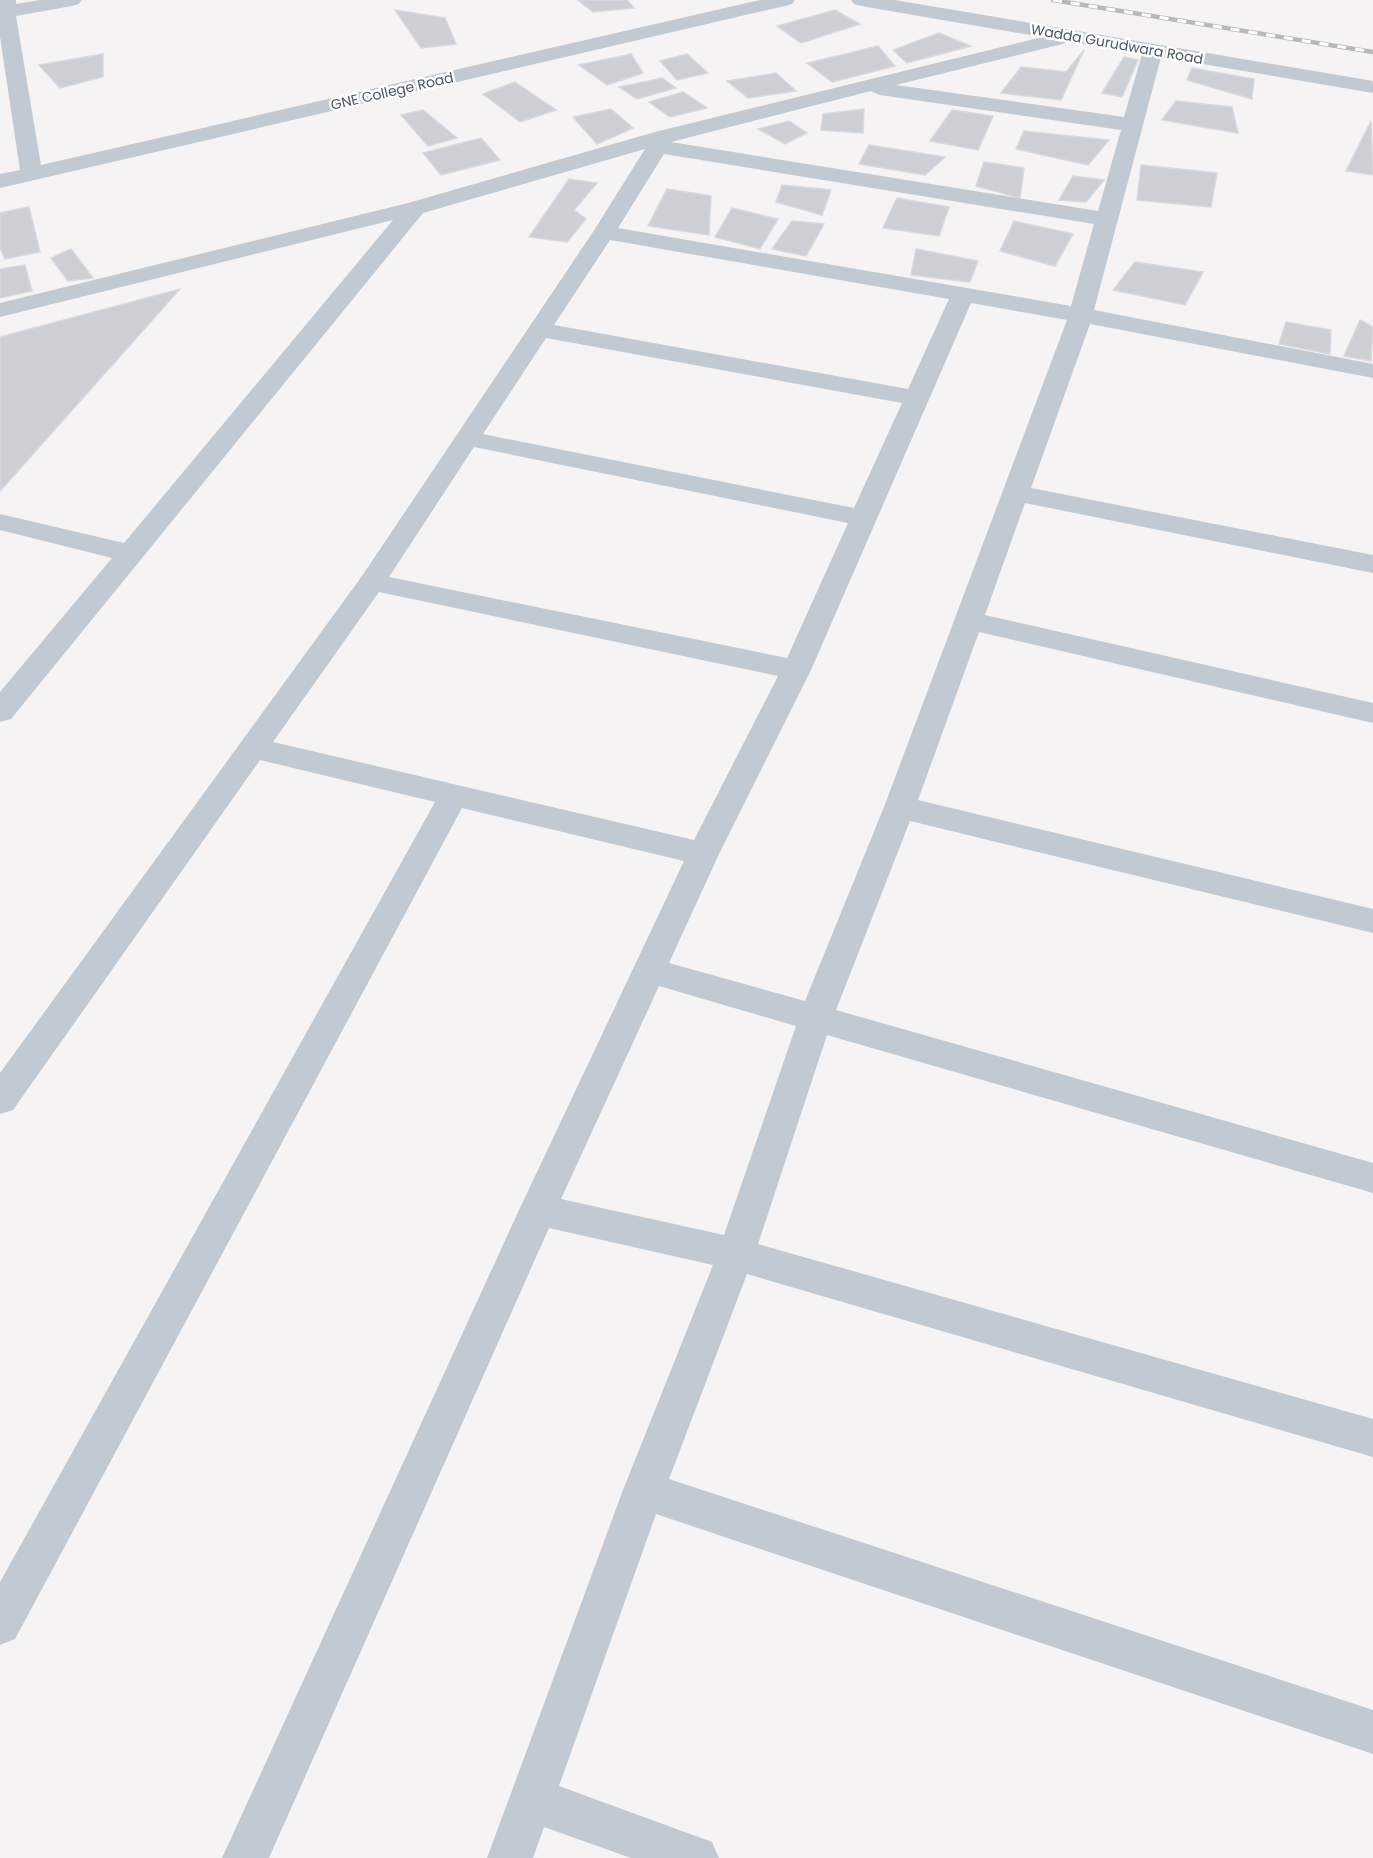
<svg xmlns="http://www.w3.org/2000/svg" width="1373" height="1858" font-family="Poppins,sans-serif">
<style>
.building{fill:#cdcfd5;stroke:#d7d9de;stroke-width:1.5}
.lines{fill:none;stroke-linecap:round;stroke-linejoin:round}
.minor{fill:#c1cad2;fill-rule:evenodd}
.rail-casing{stroke:#b5b8bd;stroke-width:4.5}
.rail{stroke:#fff;stroke-width:3;stroke-dasharray:9;stroke-linecap:butt}
.labels{text-anchor:middle;dominant-baseline:central;stroke-width:5;stroke-linejoin:round;paint-order:stroke}
.far-street-label{font-size:14px;fill:#4a5661;stroke:#fff}
</style>
<rect width="100%" height="100%" fill="#f5f3f3"/>
<g class="building">
<polygon points="578,0 627,0 634,8 593,12"/>
<polygon points="395,10 445,18 456,44 421,48"/>
<polygon points="835,10 860,24 801,43 777,26"/>
<polygon points="939,33 971,46 907,63 893,50"/>
<polygon points="878,46 895,66 832,82 807,63"/>
<polygon points="1084,50 1061,100 1001,93 1021,67 1066,72"/>
<polygon points="103,54 103,77 60,88 39,65"/>
<polygon points="631,54 643,73 607,85 579,65"/>
<polygon points="687,54 708,73 677,80 660,61"/>
<polygon points="1124,57 1138,60 1122,97 1102,93"/>
<polygon points="1192,68 1254,79 1252,99 1187,80"/>
<polygon points="776,73 796,91 748,98 727,81"/>
<polygon points="662,78 676,88 637,99 619,87"/>
<polygon points="515,82 556,110 520,122 483,94"/>
<polygon points="683,92 707,108 670,117 649,102"/>
<polygon points="1176,101 1232,107 1238,133 1162,120"/>
<polygon points="611,109 633,128 597,144 573,117"/>
<polygon points="864,109 863,133 821,130 823,114"/>
<polygon points="423,110 457,138 428,146 401,115"/>
<polygon points="952,110 993,116 978,150 930,141"/>
<polygon points="789,121 807,133 785,144 758,129"/>
<polygon points="1371,121 1373,175 1346,171"/>
<polygon points="1024,131 1109,140 1088,165 1016,149"/>
<polygon points="481,138 500,160 441,175 423,153"/>
<polygon points="869,145 945,157 925,175 859,164"/>
<polygon points="984,162 1024,168 1020,198 976,186"/>
<polygon points="1141,165 1217,173 1211,207 1137,200"/>
<polygon points="1073,176 1104,180 1086,202 1059,200"/>
<polygon points="569,179 597,183 574,210 586,219 567,242 529,237"/>
<polygon points="782,185 831,190 822,215 776,202"/>
<polygon points="667,189 711,196 709,235 648,226"/>
<polygon points="897,198 949,207 939,236 883,228"/>
<polygon points="29,207 40,252 5,259 0,248 0,213"/>
<polygon points="732,208 778,219 760,249 715,237"/>
<polygon points="792,221 824,224 806,256 772,249"/>
<polygon points="1014,221 1073,234 1055,266 1000,251"/>
<polygon points="71,249 93,278 68,281 51,258"/>
<polygon points="916,249 978,261 970,282 911,275"/>
<polygon points="1135,262 1203,272 1185,305 1113,290"/>
<polygon points="25,265 32,291 0,298 0,269"/>
<polygon points="180,289 0,491 0,337"/>
<polygon points="1360,320 1373,327 1371,361 1344,356"/>
<polygon points="1286,322 1331,330 1330,354 1279,344"/>
</g>
<g class="lines">
<g class="minor">
<polygon points="0,0 16,0 16,4 40,0 82,0 79,4 72,6 16,16 41,165 760,0 795,0 792,4 785,6 0,188 0,174 20,170 0,37"/>
<path d="M851,0H895L1373,81V93L1161,57L1094,310L1373,364V378L1090,324L1031,488L1373,555V573L1025,503L985,615L1373,703V723L979,632L918,800L1373,909V933L910,821L836,1010L1373,1163V1193L827,1035L758,1244L1373,1419V1457L747,1274L669,1479L1373,1710V1754L656,1514L559,1786L712,1842L719,1858H631L544,1827L533,1858H487L623,1490L713,1265L549,1228L269,1858H222L519,1210L684,861L462,808L15,1639L0,1645V1582L435,802L260,760L13,1110L0,1114V1073L362,576L593,232L645,149L423,213L11,719L0,722V692L112,558L0,530V514L124,543L393,220L0,317V303L408,203L655,132L1042,37L861,6L854,4ZM1071,42L1142,54L1124,117L896,85ZM871,91L880,95L1121,130L1098,211L671,142ZM664,154L1094,224L1071,306L618,228ZM610,240L949,299L908,389L554,325ZM971,303L1067,320L884,807L805,1001L669,963L719,854L811,670ZM546,338L902,403L854,508L483,434ZM474,447L848,523L787,658L389,577ZM379,592L778,676L694,840L273,742ZM659,986L796,1026L724,1235L561,1199Z"/>
</g>
<g class="rail-casing">
<polyline id="rail" points="1053,0 1373,52"/>
</g>
<use href="#rail" class="rail"/>
</g>
<g class="labels">
<g class="far-street-label">
<text transform="translate(1117 44) rotate(10)">Wadda Gurudwara Road</text>
<text transform="translate(392 91) rotate(-13)">GNE College Road</text>
</g>
</g>
</svg>
